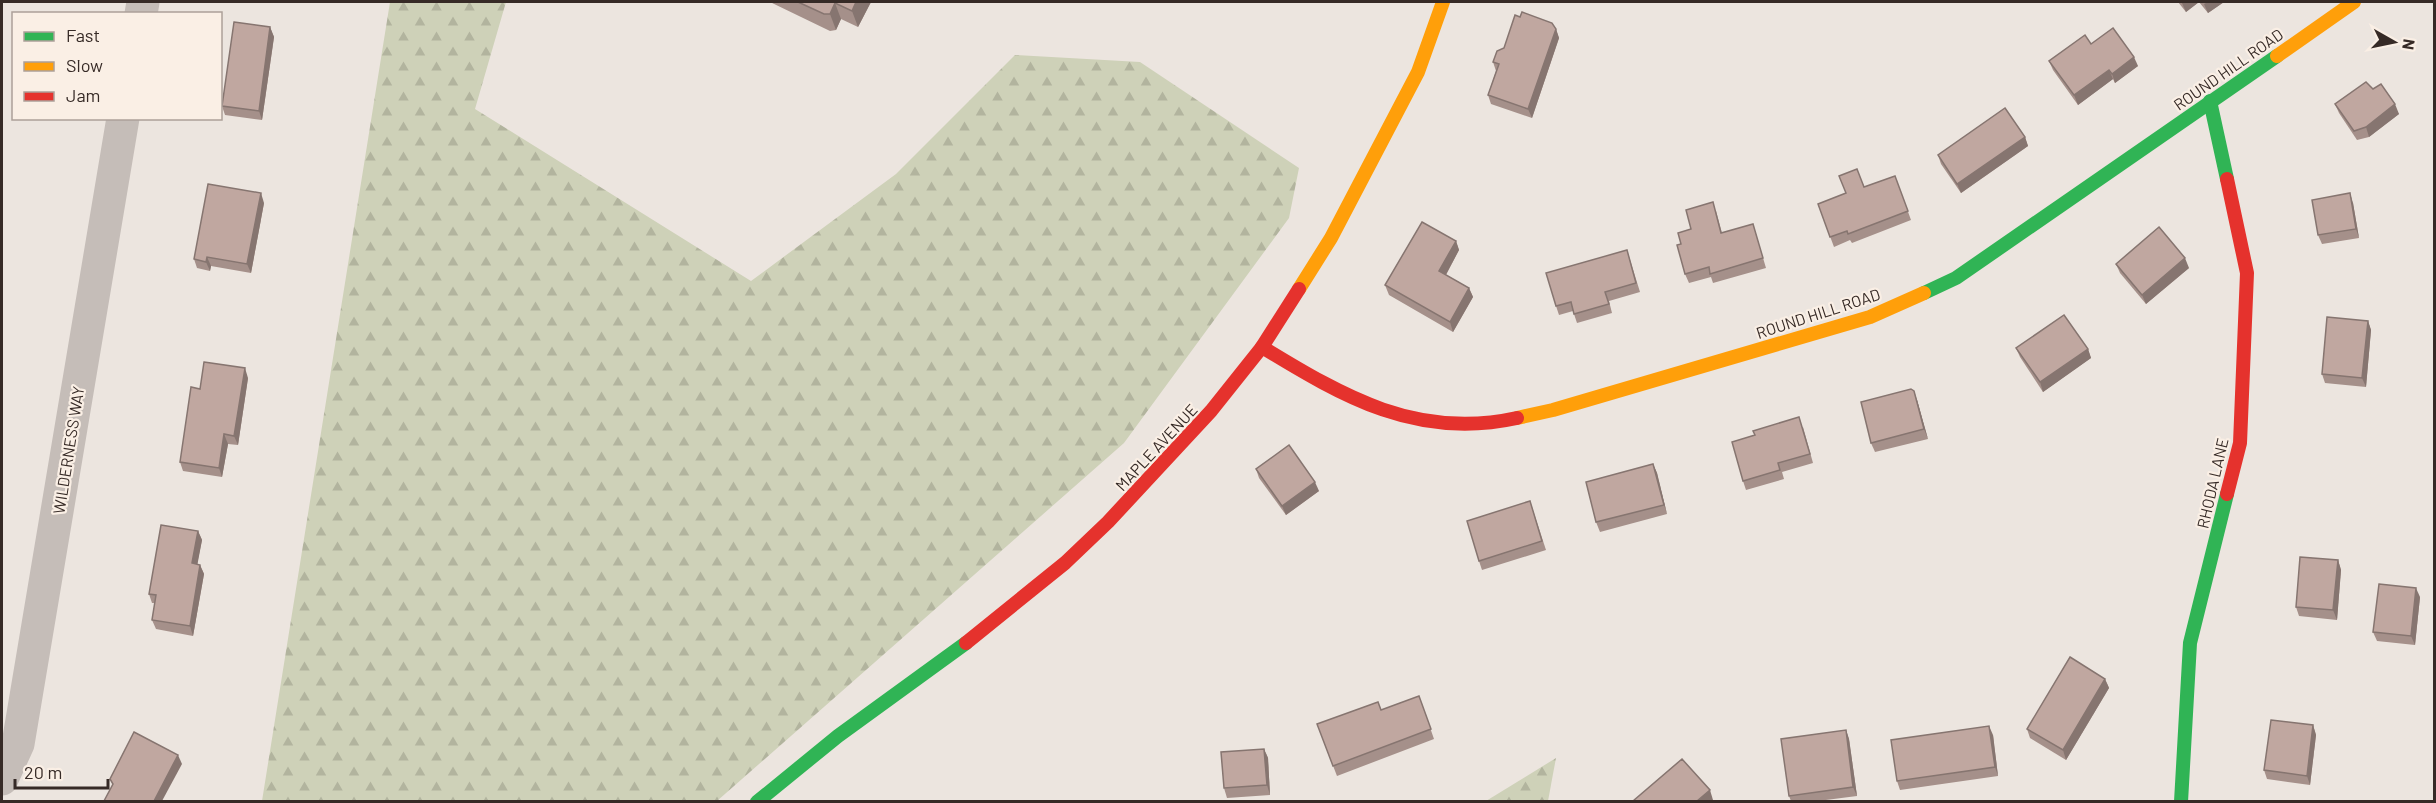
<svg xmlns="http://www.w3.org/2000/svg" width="2436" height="803" font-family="Barlow,sans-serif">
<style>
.forest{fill:url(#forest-firs)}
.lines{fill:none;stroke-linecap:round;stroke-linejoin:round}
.street{stroke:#c5bdb8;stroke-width:33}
.fast{stroke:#30b455;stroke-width:14}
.slow{stroke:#ff9f0a;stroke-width:14}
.jam{stroke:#e5322d;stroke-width:14}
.wall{fill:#a5908a}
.shaded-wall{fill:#867570}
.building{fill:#c0a7a0;stroke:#867570;stroke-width:1.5}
.labels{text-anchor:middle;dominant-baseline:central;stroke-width:4.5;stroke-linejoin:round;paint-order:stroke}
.street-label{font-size:16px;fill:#362a26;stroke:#faefe5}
</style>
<defs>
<pattern id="forest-firs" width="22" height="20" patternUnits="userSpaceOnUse" patternTransform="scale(1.5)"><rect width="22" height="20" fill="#ced1b8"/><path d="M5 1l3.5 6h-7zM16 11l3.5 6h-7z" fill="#b2b49e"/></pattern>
</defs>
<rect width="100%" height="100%" fill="#ece5df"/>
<g class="forest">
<polygon points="390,2 506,2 475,109 751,281 896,174 1015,55 1140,62 1299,168 1289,218 1124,443 717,801 262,801"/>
<polygon points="1556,758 1548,801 1486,801"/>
</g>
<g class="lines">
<g class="street">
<polyline points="141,14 143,2"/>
<polyline points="2,779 18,744 123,118"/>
</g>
<g class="fast">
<polyline points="2210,101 2227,179"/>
<polyline points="1924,293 1956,278 2277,56"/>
<polyline points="757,802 838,736 966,643"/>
<polyline points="2181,802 2190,643 2227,494"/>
</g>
<g class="slow">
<polyline points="2277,56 2354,2"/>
<polyline points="1299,289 1331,238 1418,72 1443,2"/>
<polyline points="1517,418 1553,410 1870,317 1924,293"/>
</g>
<g class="jam">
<polyline points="2227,179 2247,273 2240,443 2227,494"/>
<path d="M1262,347C1344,397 1417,440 1517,418"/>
<polyline points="966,643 1065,563 1108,522 1211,411 1262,347 1299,289"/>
</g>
</g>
<g class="wall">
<polygon points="770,2 871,2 858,27 841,19 836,30 830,31"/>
<polygon points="2178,2 2224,2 2208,13 2199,2 2186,12"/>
<polygon points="270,27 274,37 262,120 225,115 222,106"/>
<polygon points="1556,29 1559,38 1532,118 1491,104 1488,95 1496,71 1493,62"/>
<polygon points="2091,44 2138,66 2115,83 2113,79 2078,105 2053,70 2049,61"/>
<polygon points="2373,89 2399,114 2369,137 2357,140 2339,113 2335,104"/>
<polygon points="2025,137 2028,146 1961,193 1941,164 1938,155"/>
<polygon points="1895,176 1911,220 1852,243 1850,240 1834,247 1818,204"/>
<polygon points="264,203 251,273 211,266 210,271 197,268 194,259"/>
<polygon points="2353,203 2359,238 2322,244 2318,235"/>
<polygon points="1716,211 1722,233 1753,224 1766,268 1713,283 1711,277 1689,283 1685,274 1681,244 1691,229"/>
<polygon points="1456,241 1459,250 1446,275 1469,288 1473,297 1453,332 1389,295 1385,285"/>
<polygon points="1627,250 1640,292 1609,301 1612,313 1577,323 1573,311 1559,315 1556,306"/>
<polygon points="2116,264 2189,268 2146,304 2120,273"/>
<polygon points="2368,321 2371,330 2366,387 2325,383 2322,374"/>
<polygon points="2016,348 2088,349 2091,358 2043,392 2020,357"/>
<polygon points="248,378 238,445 228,444 222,477 183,471 180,462"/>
<polygon points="1917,400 1928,439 1875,452 1871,443"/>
<polygon points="1803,427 1813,463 1782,472 1784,479 1746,490 1743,481"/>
<polygon points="1653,464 1657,473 1667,514 1600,532 1596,522"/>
<polygon points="1256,469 1319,491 1286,515 1259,478"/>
<polygon points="1530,501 1546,550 1482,570 1479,561"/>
<polygon points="198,531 202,540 197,564 200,565 204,574 193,636 156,629 152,620 155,603 152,603 149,594"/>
<polygon points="2338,560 2341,570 2337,620 2299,616 2296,607"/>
<polygon points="2420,597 2415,645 2377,641 2373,632"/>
<polygon points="2105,679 2109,688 2066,760 2030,738 2027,729"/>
<polygon points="1419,696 1434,739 1337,776 1317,724 1381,710"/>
<polygon points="2313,725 2316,735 2310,785 2267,779 2264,770"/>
<polygon points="1846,730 1849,739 1857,796 1818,801 1791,801 1789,796"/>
<polygon points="1993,735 1998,776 1900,790 1897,781"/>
<polygon points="1264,749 1268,758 1270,795 1227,798 1224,788"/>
</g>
<g class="shaded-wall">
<polygon points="856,2 871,2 858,27 852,11"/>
<polygon points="2184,2 2199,2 2186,12 2182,3"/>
<polygon points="2208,2 2224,2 2208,13 2204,4"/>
<polygon points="835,3 841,19 836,30 830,14"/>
<polygon points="270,27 274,37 262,120 259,111"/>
<polygon points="1556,29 1559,38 1532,118 1528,109"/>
<polygon points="2134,57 2138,66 2115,83 2112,74"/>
<polygon points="2109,70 2113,79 2078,105 2074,95"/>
<polygon points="2395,104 2399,114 2369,137 2366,127"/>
<polygon points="2025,137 2028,146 1961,193 1957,184"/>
<polygon points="261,193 264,203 251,273 247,264"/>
<polygon points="2350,193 2353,203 2359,238 2356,229"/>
<polygon points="1456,241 1459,250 1443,280 1439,271"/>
<polygon points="207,257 211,266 210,271 206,262"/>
<polygon points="2185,258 2189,268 2146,304 2142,295"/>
<polygon points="1469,288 1473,297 1453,332 1450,322"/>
<polygon points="2368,321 2371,330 2366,387 2362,378"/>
<polygon points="2088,349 2091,358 2043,392 2040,382"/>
<polygon points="245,368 248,378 238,445 234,436"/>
<polygon points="1914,391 1917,400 1928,439 1924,429"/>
<polygon points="224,434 228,444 222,477 219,468"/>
<polygon points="1653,464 1657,473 1667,514 1664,505"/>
<polygon points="1315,482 1319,491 1286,515 1282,506"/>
<polygon points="198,531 202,540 196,572 192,563"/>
<polygon points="2338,560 2341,570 2337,620 2333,610"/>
<polygon points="200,565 204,574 193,636 190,626"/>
<polygon points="2416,588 2420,597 2415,645 2411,636"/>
<polygon points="2105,679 2109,688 2066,760 2063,750"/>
<polygon points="2313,725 2316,735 2310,785 2307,776"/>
<polygon points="1989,726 1993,735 1998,776 1995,767"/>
<polygon points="1846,730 1849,739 1857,796 1853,787"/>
<polygon points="1264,749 1268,758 1270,795 1267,785"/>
<polygon points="178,755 182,764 162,801 154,801"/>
<polygon points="1710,790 1713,800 1711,801 1697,801"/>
</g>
<g class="building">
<polygon points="798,2 856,2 852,11 835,3 830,14 824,14"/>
<polygon points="1522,12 1552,23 1556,29 1528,109 1488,95 1499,64 1493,62 1497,51 1504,48 1515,15 1520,17"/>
<polygon points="234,22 270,27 259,111 222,106"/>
<polygon points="2113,28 2134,57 2112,74 2109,70 2074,95 2049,61 2085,35 2091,44"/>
<polygon points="2366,82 2373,89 2381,84 2395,104 2366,127 2354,131 2335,104"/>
<polygon points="2005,108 2025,137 1957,184 1938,155"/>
<polygon points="1857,169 1864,187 1895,176 1908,211 1848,234 1847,231 1830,237 1818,204 1846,193 1839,176"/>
<polygon points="208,184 261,193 247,264 207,257 206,262 194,259"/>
<polygon points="2350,193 2356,229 2318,235 2312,200"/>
<polygon points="1713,202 1721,233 1753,224 1763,258 1710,274 1709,267 1685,274 1677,245 1681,244 1678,233 1691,229 1686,210"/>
<polygon points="1422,222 1456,241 1439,271 1469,288 1450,322 1385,285"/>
<polygon points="2159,227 2185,258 2142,295 2116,264"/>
<polygon points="1627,250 1636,283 1605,292 1609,304 1574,314 1571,302 1556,306 1546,273"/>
<polygon points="2064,315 2088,349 2040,382 2016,348"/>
<polygon points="2327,317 2368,321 2362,378 2322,374"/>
<polygon points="204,362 245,368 234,436 224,434 219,468 180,462 191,387 200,389"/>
<polygon points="1911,389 1914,391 1924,429 1871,443 1861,402"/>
<polygon points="1799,417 1810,454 1778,463 1780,470 1743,481 1732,442 1755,435 1753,431"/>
<polygon points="1289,445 1315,482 1282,506 1256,469"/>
<polygon points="1653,464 1664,505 1596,522 1586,482"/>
<polygon points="1530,501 1542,541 1479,561 1467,521"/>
<polygon points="161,525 198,531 192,563 200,565 190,626 152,620 156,595 149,594"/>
<polygon points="2300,557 2338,560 2333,610 2296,607"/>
<polygon points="2379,584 2416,588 2411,636 2373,632"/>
<polygon points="2070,657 2105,679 2063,750 2027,729"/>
<polygon points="1419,696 1431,729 1333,766 1317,724 1378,702 1381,710"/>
<polygon points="2271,720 2313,725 2307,776 2264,770"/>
<polygon points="1989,726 1995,767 1897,781 1891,740"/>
<polygon points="1846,730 1853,787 1789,796 1781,739"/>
<polygon points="134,732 178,755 154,801 104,801 113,784 110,779"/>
<polygon points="1264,749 1267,785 1224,788 1221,752"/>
<polygon points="1682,759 1710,790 1697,801 1633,801"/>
</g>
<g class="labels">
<g class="street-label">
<text transform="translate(2228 69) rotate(-35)">ROUND HILL ROAD</text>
<text transform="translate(1818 313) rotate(-18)">ROUND HILL ROAD</text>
<text transform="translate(1156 447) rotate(-47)">MAPLE AVENUE</text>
<text transform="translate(68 450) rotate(-81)">WILDERNESS WAY</text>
<text transform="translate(2212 483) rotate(-77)">RHODA LANE</text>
</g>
</g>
<rect width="2436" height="803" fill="none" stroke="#362a26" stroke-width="6"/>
<rect x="12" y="12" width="210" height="108" fill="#faefe5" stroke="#aca099" stroke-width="1.5"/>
<rect x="24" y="32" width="30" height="9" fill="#30b455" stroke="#aca099" stroke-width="1.5"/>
<text x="66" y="42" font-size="18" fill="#362a26">Fast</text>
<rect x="24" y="62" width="30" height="9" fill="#ff9f0a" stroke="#aca099" stroke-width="1.5"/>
<text x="66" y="72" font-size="18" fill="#362a26">Slow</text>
<rect x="24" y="92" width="30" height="9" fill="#e5322d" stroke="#aca099" stroke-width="1.5"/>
<text x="66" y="102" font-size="18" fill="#362a26">Jam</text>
<g transform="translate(2394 42) rotate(99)" stroke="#faefe5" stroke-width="4.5" paint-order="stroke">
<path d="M0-4.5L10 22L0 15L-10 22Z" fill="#362a26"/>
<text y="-9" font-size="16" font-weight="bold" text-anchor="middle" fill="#362a26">N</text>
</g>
<path d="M15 779v9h93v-9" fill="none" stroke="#362a26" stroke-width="3"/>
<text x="24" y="779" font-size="18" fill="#362a26" stroke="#faefe5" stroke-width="4.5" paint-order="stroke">20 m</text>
</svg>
